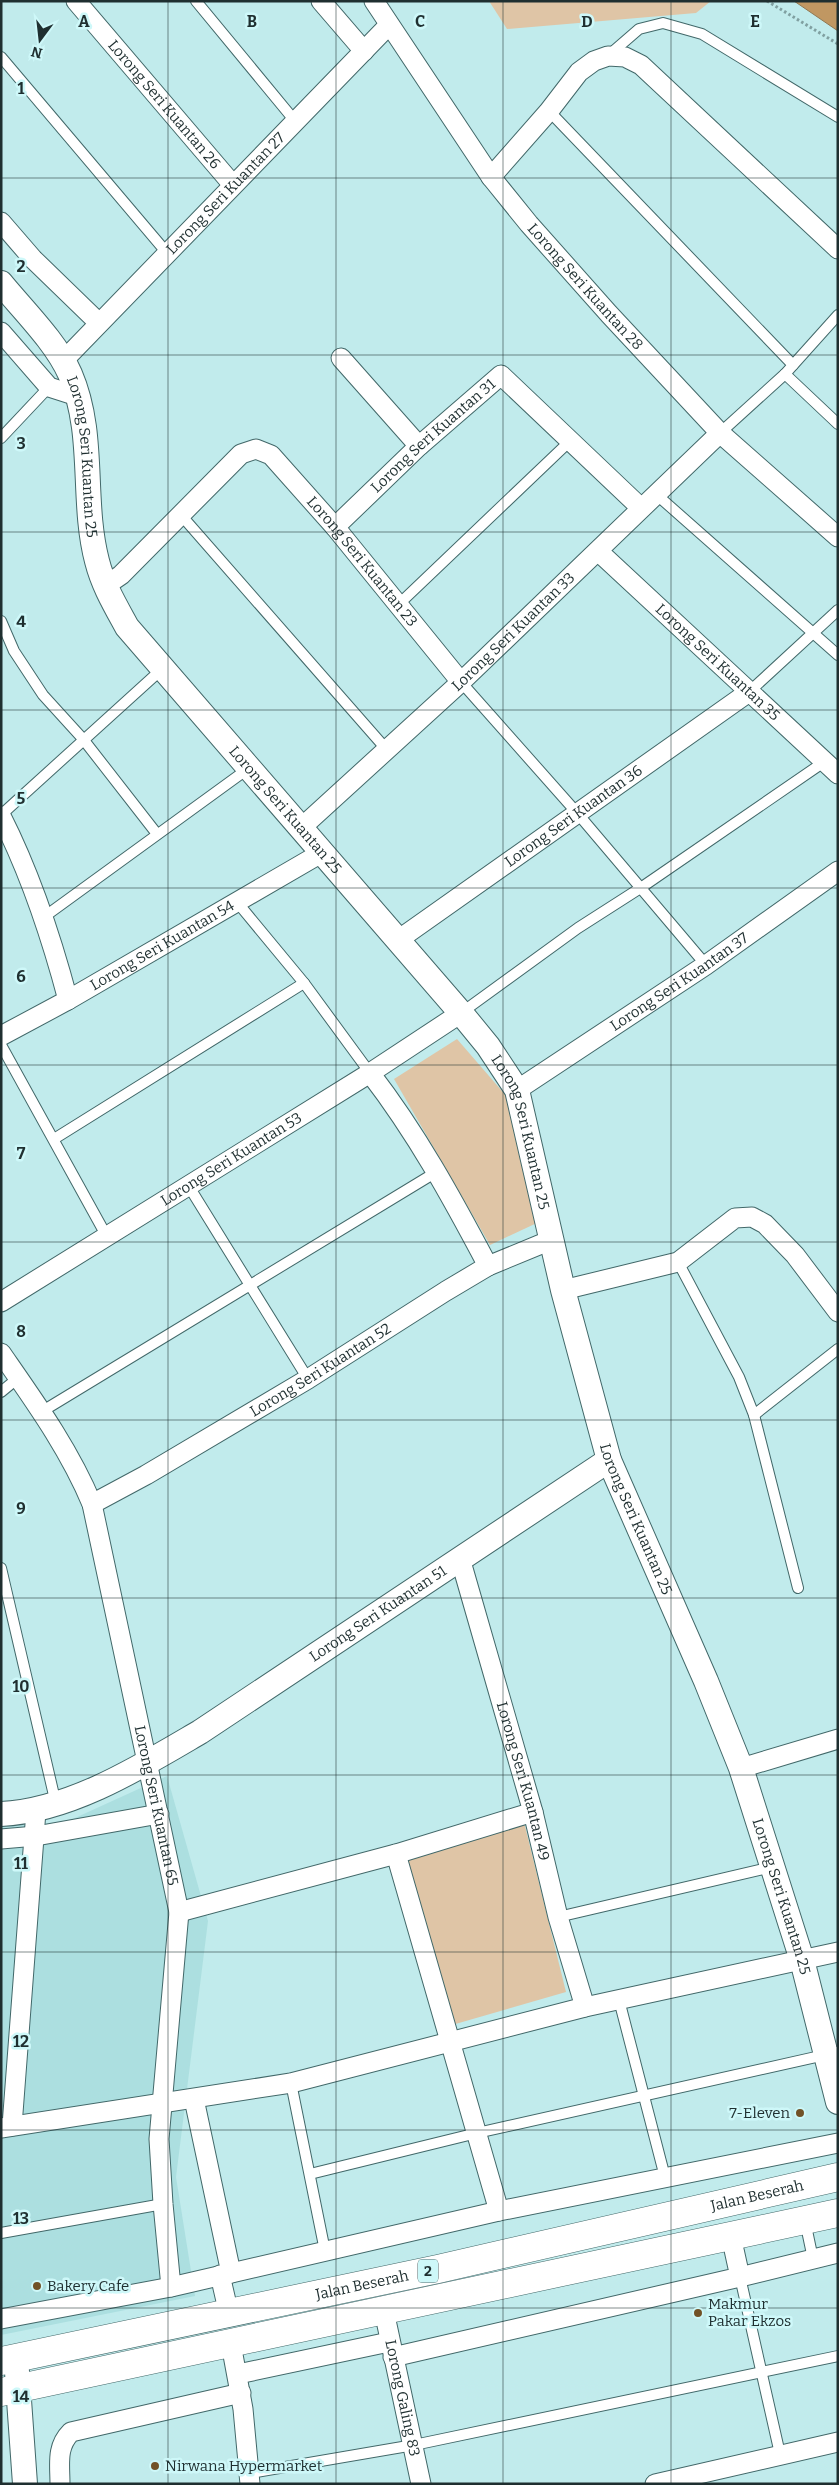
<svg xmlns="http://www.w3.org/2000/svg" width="839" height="2485" font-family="Bitter,serif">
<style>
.built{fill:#acdfe0}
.green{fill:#dfc5a6}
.water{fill:#c09762;stroke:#907853}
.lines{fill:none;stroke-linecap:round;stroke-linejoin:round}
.service-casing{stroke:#426869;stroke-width:12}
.minor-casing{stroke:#426869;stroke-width:21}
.tertiary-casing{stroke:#426869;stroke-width:26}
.trunk-casing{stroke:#426869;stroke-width:29}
.path{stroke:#80a0a1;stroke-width:3;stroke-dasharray:2.5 2.5;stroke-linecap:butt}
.service{stroke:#fff;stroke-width:10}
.minor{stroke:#fff;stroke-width:19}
.tertiary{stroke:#fff;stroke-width:24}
.trunk{stroke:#fff;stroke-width:28}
.grid{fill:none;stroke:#1f2f30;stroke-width:1;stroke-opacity:0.55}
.poi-dot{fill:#715227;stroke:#cef8f9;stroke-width:2}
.labels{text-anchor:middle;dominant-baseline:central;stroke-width:5;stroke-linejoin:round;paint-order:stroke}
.shield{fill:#cef8f9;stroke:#546b6c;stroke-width:1}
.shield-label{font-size:14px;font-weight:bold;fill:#1f2f30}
.street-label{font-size:15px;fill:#1f2f30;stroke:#cef8f9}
.poi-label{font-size:15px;fill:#1f2f30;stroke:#cef8f9;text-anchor:start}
.grid-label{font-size:16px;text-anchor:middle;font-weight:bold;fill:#1f2f30;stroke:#cef8f9;stroke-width:5;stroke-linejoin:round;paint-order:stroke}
</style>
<rect width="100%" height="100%" fill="#c1ebec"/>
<polygon class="built" points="167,1776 208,1921 176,2177 195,2296 1,2335 1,1826 64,1823"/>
<g class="green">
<polygon points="489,1 711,1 696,13 507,29"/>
<polygon points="457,1039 514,1105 539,1222 490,1245 394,1079"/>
<polygon points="524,1822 566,1992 452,2025 408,1859"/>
</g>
<polygon class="water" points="794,1 838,1 838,31"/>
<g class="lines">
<g class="service-casing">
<g id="service">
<polyline points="196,1 295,121"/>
<polyline points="609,55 639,29 663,23 702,34 838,117"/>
<polyline points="1,57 167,253"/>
<polyline points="549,111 793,365"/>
<polyline points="785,374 838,424"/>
<polyline points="720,433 785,374 838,315"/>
<polyline points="1,438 49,387"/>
<polyline points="657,495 838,655"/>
<polyline points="181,515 387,750"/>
<polyline points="398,605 570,441"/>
<polyline points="1,621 14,651 43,695 83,739 157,834"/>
<polyline points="461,682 578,814 706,965"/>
<polyline points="749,692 838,610"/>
<polyline points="1,815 162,669"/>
<polyline points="237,902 304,983 370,1073"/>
<polyline points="44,917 249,768"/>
<polyline points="461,1013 578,928 642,887 824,762"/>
<polyline points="1,1045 106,1235"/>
<polyline points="54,1139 304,983"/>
<polyline points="188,1185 308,1379"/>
<polyline points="678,1262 739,1377 754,1415 798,1588"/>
<polyline points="1,1392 18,1378"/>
<polyline points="41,1412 438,1171"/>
<polyline points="754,1415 838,1349"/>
<polyline points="1,1568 56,1804"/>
<polyline points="558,1917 772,1867"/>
<polyline points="619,2000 665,2177"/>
<polyline points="291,2083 325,2251"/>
<polyline points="310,2174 477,2133 838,2052"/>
<polyline points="805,2221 813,2259"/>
<polyline points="1,2233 163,2204"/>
<polyline points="740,2277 780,2454"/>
<polyline points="250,2473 414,2445 838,2356"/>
</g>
</g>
<g class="minor-casing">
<g id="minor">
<path id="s1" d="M76,1L233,185"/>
<polyline points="321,1 364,51"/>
<path id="s2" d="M374,1L491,177L529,224L609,314L720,433L838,537"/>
<polyline points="491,177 549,111 579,72 594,61 608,56 625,57 641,65 838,249"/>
<polyline points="1,222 33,259 99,323"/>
<polyline points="1,332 49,387 77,396"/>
<polyline points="341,358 419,446"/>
<path id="s3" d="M64,360L388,26"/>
<path id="s4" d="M335,527L419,446L501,375L641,508"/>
<path id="s5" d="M599,552L838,774"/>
<path id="s6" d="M105,586L121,575L241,454L256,449L271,455L335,527L461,682"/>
<path d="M1,816C31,875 51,936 68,1000"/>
<path id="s7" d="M301,828L461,682L720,433"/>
<path id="s8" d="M398,940L749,692"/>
<path id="s9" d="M1,1036L68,1000L323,852"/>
<path d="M370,1073C417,1134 452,1198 488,1266"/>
<path id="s10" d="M517,1090L706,965L838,871"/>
<polyline points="563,1290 678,1262 735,1218 752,1217 765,1224 795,1255 838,1312"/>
<path id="s11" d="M1,1302L370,1073L461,1013"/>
<path id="s12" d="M1,1353C35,1402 69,1449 92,1504L179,1912L159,2139L163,2204L171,2287"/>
<path id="s13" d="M92,1504L146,1475L308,1379L446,1291L488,1266L551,1240"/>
<path id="s14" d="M460,1558L533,1812L558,1917L585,2007"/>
<polyline points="741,1768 838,1739"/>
<polyline points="1,1839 36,1836 159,1814"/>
<polyline points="396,1854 499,2211"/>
<polyline points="179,1912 396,1854 533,1812"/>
<polyline points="194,2099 231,2273"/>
<polyline points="12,2126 36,1811"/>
<polyline points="1,2128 291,2083 585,2007 838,1952"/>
<polyline points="220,2275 229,2314"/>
<polyline points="740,2277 838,2253"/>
<path id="s15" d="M384,2311L421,2484"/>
<polyline points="1,2319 171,2287 499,2211 838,2143"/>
<polyline points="231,2344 243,2409 250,2484"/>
<polyline points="393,2357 740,2277 731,2236"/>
<polyline points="238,2374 389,2342"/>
<path d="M60,2484C60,2464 56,2447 71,2432L241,2393"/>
<polyline points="655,2484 838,2442"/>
</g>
</g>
<g class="tertiary-casing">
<g id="tertiary">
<path id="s16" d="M1,283C23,310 56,342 70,374C96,434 81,500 97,561C103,585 115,605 127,627L461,1013L488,1046L517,1090L563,1290L609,1460L706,1681L741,1768L802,1960L838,2102"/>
<path id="s17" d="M1,1814C70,1811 142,1766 200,1732L609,1460"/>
<polyline points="16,2358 25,2484"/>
</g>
</g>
<g class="trunk-casing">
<g id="trunk">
<path id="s18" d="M1,2361L438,2269L838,2177"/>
<polyline points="1,2392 838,2213"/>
</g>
</g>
<polyline class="path" points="767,1 838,44"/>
<use href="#service" class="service"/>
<use href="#minor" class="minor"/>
<use href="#tertiary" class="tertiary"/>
<use href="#trunk" class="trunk"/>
</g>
<path class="grid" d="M168,1V2484M336,1V2484M503,1V2484M671,1V2484M1,178H838M1,355H838M1,532H838M1,710H838M1,888H838M1,1065H838M1,1242H838M1,1420H838M1,1598H838M1,1775H838M1,1952H838M1,2130H838M1,2308H838"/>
<g class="poi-dot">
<circle cx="800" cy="2113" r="5"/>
<circle cx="37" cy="2286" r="5"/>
<circle cx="698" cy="2313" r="5"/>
<circle cx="155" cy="2466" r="5"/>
</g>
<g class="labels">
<rect class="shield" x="418" y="2259.5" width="20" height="23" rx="4"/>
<g class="shield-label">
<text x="428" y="2271">2</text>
</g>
<g class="street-label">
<text stroke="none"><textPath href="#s1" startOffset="136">Lorong Seri Kuantan 26</textPath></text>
<text stroke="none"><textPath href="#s3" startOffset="232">Lorong Seri Kuantan 27</textPath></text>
<text stroke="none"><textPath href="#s2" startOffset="356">Lorong Seri Kuantan 28</textPath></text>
<text stroke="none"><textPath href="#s4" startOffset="134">Lorong Seri Kuantan 31</textPath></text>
<text stroke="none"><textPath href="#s16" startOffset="199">Lorong Seri Kuantan 25</textPath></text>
<text stroke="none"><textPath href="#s6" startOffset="362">Lorong Seri Kuantan 23</textPath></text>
<text stroke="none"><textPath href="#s7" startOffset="289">Lorong Seri Kuantan 33</textPath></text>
<text stroke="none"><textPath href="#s5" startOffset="162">Lorong Seri Kuantan 35</textPath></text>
<text stroke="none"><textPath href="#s16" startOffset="619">Lorong Seri Kuantan 25</textPath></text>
<text stroke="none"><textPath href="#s8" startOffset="215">Lorong Seri Kuantan 36</textPath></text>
<text stroke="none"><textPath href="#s9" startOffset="185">Lorong Seri Kuantan 54</textPath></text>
<text stroke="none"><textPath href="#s10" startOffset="195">Lorong Seri Kuantan 37</textPath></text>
<text stroke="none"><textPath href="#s16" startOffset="1024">Lorong Seri Kuantan 25</textPath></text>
<text stroke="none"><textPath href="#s11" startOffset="271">Lorong Seri Kuantan 53</textPath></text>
<text stroke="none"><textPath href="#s13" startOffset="265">Lorong Seri Kuantan 52</textPath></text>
<text stroke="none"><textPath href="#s16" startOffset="1429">Lorong Seri Kuantan 25</textPath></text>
<text stroke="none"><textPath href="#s17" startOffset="431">Lorong Seri Kuantan 51</textPath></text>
<text stroke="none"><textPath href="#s14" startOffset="232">Lorong Seri Kuantan 49</textPath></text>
<text stroke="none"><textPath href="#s12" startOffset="485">Lorong Seri Kuantan 65</textPath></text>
<text stroke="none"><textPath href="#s16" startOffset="1834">Lorong Seri Kuantan 25</textPath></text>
<text stroke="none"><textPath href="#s18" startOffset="774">Jalan Beserah</textPath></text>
<text stroke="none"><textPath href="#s18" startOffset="369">Jalan Beserah</textPath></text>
<text stroke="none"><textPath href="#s15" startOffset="89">Lorong Galing 83</textPath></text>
</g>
<g class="poi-label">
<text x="790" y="2113" text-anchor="end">7-Eleven</text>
<text x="47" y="2286">Bakery Cafe</text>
<text x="708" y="2304">Makmur<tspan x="708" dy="17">Pakar Ekzos</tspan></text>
<text x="165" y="2466">Nirwana Hypermarket</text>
</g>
</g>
<g class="grid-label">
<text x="84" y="27">A</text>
<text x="252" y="27">B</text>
<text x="420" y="27">C</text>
<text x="587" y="27">D</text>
<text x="755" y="27">E</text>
<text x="21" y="94">1</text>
<text x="21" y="272">2</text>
<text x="21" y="449">3</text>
<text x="21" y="627">4</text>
<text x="21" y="804">5</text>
<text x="21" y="982">6</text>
<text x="21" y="1159">7</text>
<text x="21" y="1337">8</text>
<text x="21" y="1514">9</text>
<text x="21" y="1692">10</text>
<text x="21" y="1869">11</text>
<text x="21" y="2047">12</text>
<text x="21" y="2224">13</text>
<text x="21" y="2402">14</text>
</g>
<rect width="839" height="2485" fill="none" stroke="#1f2f30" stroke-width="5"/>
<g transform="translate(40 40) rotate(195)" stroke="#cef8f9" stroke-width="4" paint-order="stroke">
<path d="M0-4L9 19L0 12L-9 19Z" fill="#1f2f30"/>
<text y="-8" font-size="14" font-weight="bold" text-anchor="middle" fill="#1f2f30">N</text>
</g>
</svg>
